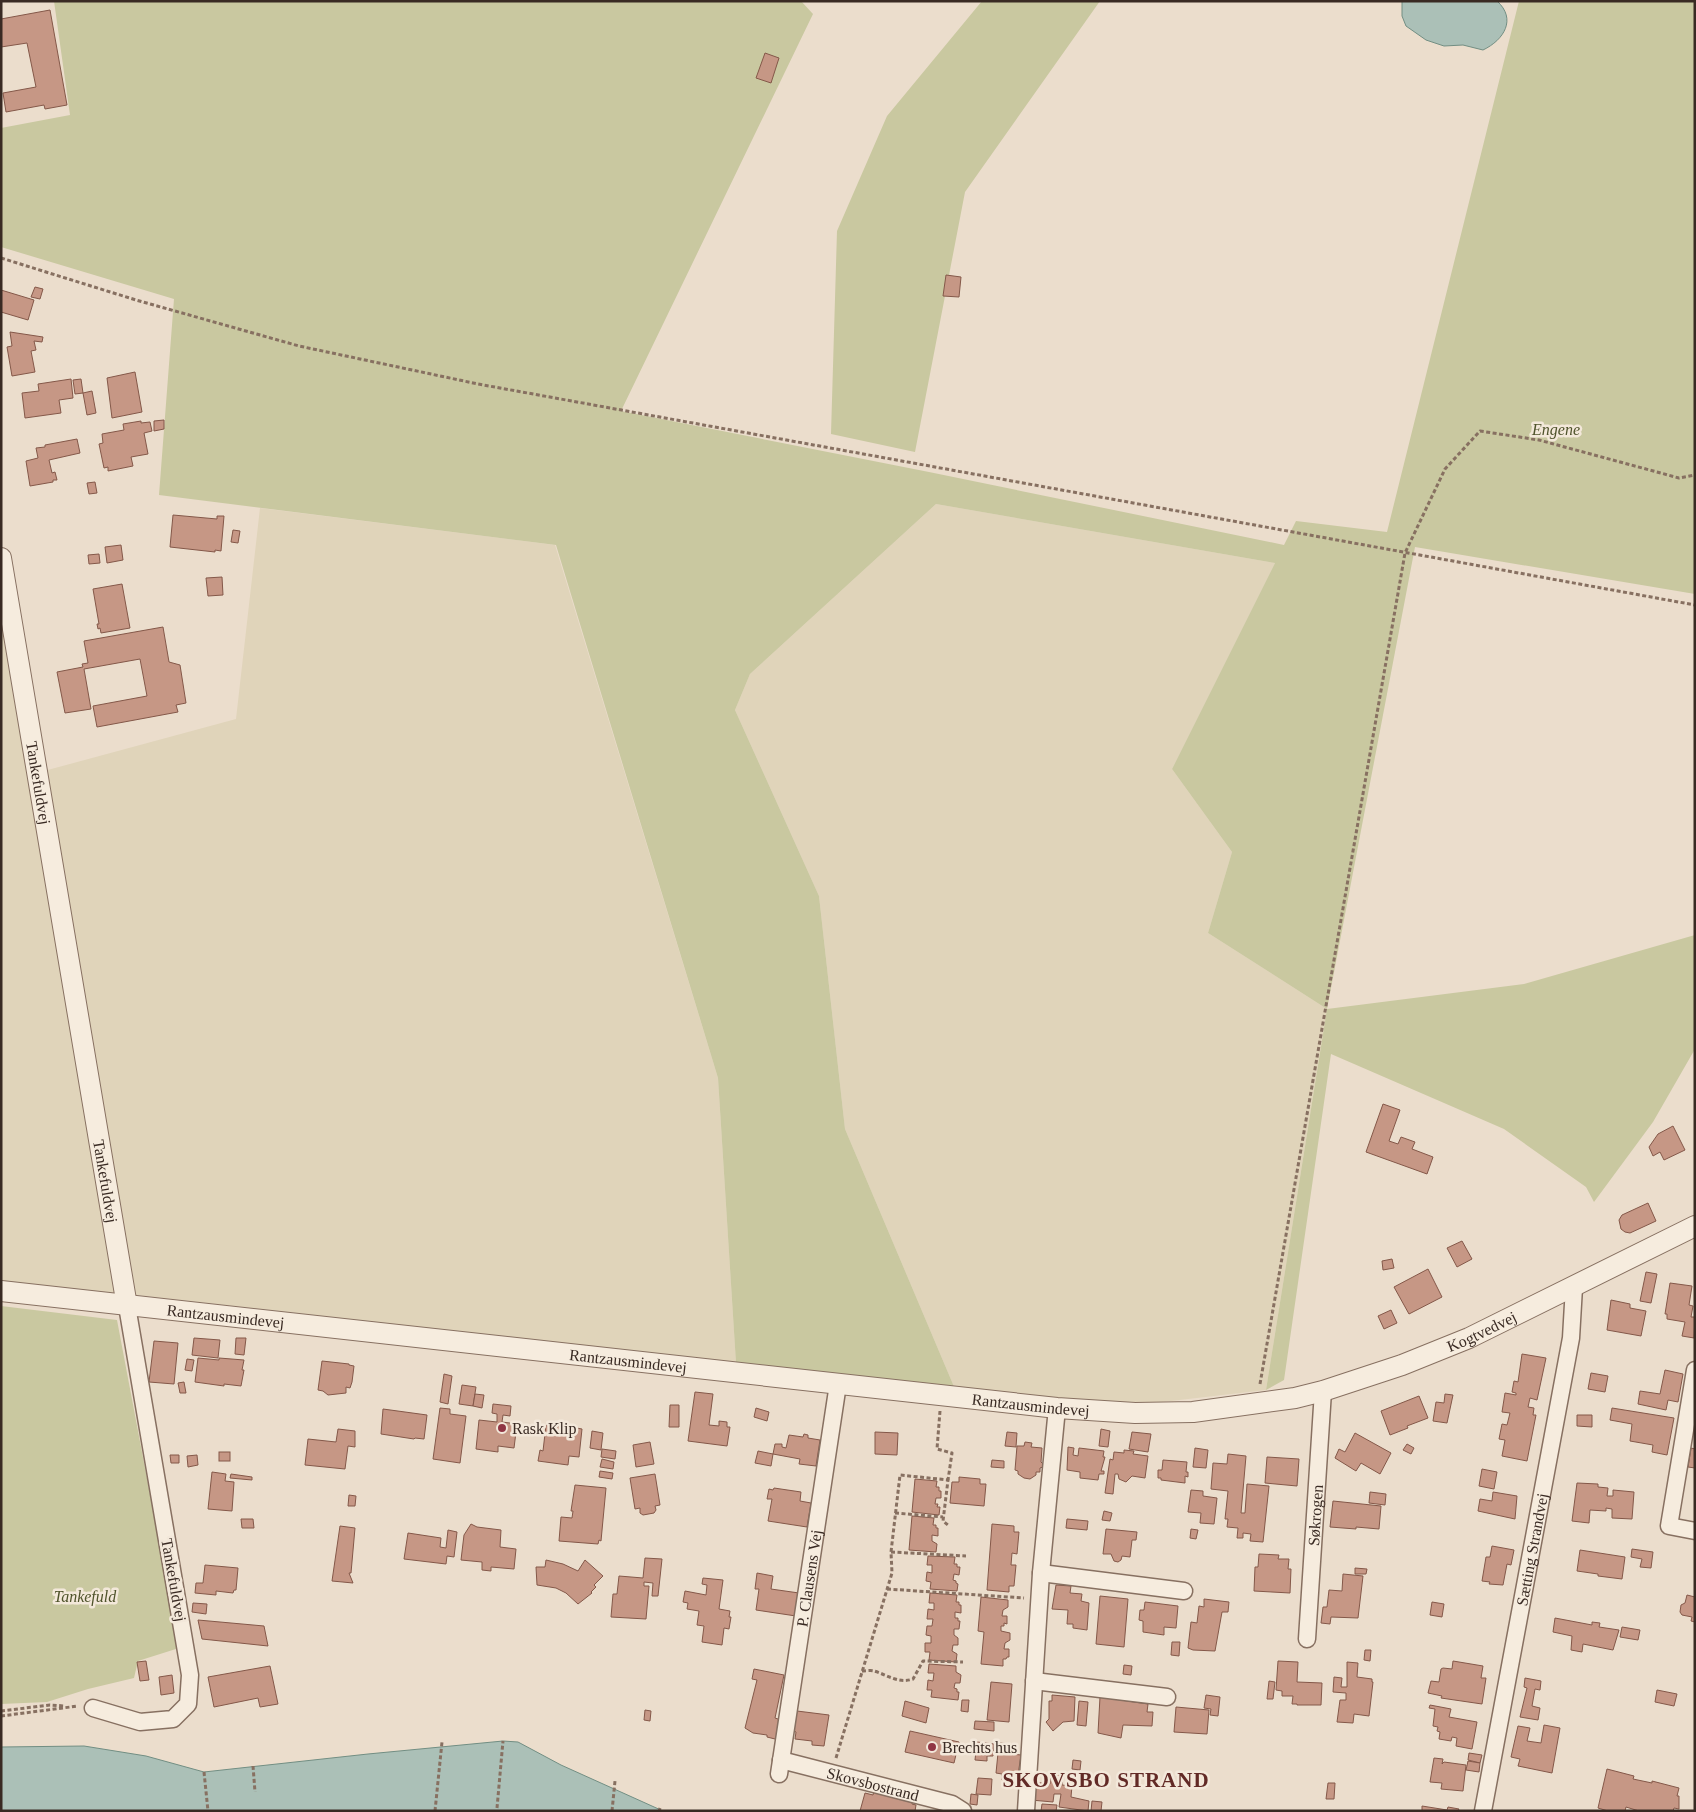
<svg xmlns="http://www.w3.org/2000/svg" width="1696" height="1812" font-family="Georgia,serif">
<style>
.farmland{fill:#e0d4ba}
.green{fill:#c9c8a0}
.water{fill:#abc0b7;stroke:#728e83}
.building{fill:#c69785;stroke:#845849}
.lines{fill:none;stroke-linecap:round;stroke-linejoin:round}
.minor-casing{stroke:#877061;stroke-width:19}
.tertiary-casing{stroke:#877061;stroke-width:22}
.path{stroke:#877061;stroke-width:3;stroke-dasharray:4 2.5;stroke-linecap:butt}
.minor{stroke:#f6ecde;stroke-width:16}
.tertiary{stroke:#f6ecde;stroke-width:20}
.poi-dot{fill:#903644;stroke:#f3e8da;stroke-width:2}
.labels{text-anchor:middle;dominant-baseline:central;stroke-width:5;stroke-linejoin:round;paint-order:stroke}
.park-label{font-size:16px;font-style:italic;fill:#4f532b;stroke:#f3e8da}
.street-label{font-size:16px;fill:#392a23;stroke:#f3e8da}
.poi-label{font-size:16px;fill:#392a23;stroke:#f3e8da;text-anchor:start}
.district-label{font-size:21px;font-weight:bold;letter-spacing:1px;fill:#622a26;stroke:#f3e8da}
</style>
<rect width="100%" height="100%" fill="#ebddcc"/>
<g class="farmland">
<polygon points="936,504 1275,563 1172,769 1232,852 1208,933 1327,1009 1266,1390 1136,1405 955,1389 845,1129 819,896 735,710 750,674"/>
<polygon points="260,508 555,545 718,1078 736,1363 136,1295 44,771 236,719"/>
<polygon points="1,602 116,1294 1,1281"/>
</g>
<g class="green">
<polygon points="54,1 801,1 813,14 621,411 929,472 1284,545 1296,521 1387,532 1519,1 1695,1 1695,594 1415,547 1327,1009 1524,984 1695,935 1695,1049 1653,1122 1594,1202 1586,1187 1504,1129 1331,1054 1284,1380 1266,1390 1327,1009 1208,933 1232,852 1172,769 1275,563 936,504 750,674 735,710 819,896 845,1129 955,1389 736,1363 718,1078 556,545 159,495 174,299 1,247 1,128 70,115"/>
<polygon points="982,1 1100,1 965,192 915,452 831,434 837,231 887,116"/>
<polygon points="1,1306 117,1320 179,1648 138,1661 134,1678 88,1689 47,1702 1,1704"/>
</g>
<g class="water">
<path d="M1402,1H1497C1517,19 1504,40 1483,50L1463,45L1444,46L1426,40L1406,26L1402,16Z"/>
<polygon points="503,1741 518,1742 561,1765 663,1811 1,1811 1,1747 84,1746 146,1756 204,1772 368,1754"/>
</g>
<g class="building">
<polygon points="50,10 67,105 45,109 44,105 6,112 3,93 36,87 27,43 1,47 1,19"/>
<polygon points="765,53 779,58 771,83 756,78"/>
<polygon points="946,275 961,277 959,297 943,296"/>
<polygon points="35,287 43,289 40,299 31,297"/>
<polygon points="1,290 34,300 28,320 1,312"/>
<polygon points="10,332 43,337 42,342 34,341 36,350 31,351 35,372 12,376 7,347 12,346"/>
<polygon points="135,372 142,412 112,418 107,378"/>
<polygon points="71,379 73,398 59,400 61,413 25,418 22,393 39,391 38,384"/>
<polygon points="81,379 83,393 75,394 73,380"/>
<polygon points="92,391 96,413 87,415 83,393"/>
<polygon points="164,420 164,429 154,431 154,421"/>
<polygon points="141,421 141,423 150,422 152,431 144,433 148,454 131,457 133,466 108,471 108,467 104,468 99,444 103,443 102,434 124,430 123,424"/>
<polygon points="77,439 80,453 49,460 52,473 55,472 57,480 53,480 53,482 30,486 26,461 38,458 36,448 45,447 45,445"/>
<polygon points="95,482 97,493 89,494 87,483"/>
<polygon points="173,515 217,519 217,516 224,516 221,551 215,550 215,552 170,547"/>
<polygon points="233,530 240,531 238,543 231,542"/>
<polygon points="121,545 123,560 107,563 105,547"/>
<polygon points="99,554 100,563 89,564 88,555"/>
<polygon points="222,577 223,595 208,596 206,578"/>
<polygon points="122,584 130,628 101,633 100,628 98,629 97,624 99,624 93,589"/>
<polygon points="163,627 169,662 180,665 186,703 176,705 178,712 97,727 93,706 147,696 140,659 84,669 91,709 65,713 57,672 83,667 82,664 88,663 84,641"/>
<polygon points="1383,1104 1400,1110 1389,1141 1398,1144 1401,1137 1415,1142 1412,1149 1433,1157 1427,1174 1366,1152"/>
<polygon points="1673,1126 1685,1150 1664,1160 1660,1152 1653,1156 1649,1147 1658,1134"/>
<polygon points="1648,1203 1656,1221 1630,1233 1625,1232 1621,1229 1619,1220 1622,1215"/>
<polygon points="1462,1241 1472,1259 1457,1267 1447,1248"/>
<polygon points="1392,1259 1394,1268 1383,1270 1382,1261"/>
<polygon points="1428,1269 1442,1297 1409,1314 1394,1287"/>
<polygon points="1646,1272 1657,1274 1651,1303 1640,1301"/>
<polygon points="1670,1283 1692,1286 1689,1305 1693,1306 1691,1317 1695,1317 1694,1338 1682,1336 1685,1322 1667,1319 1667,1314 1665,1314"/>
<polygon points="1611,1300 1630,1304 1630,1308 1646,1311 1641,1336 1607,1330"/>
<polygon points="1391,1310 1397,1323 1384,1329 1378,1316"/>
<polygon points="194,1338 220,1340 218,1358 192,1355"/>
<polygon points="236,1338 246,1338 244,1355 235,1354"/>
<polygon points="154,1341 178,1343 174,1384 149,1382"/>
<polygon points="1522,1354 1546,1358 1537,1400 1530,1398 1528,1407 1534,1408 1533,1415 1536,1415 1527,1461 1502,1456 1505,1440 1499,1439 1502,1424 1507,1425 1510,1413 1502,1412 1505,1393 1516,1395 1516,1393 1512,1392 1514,1381 1518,1382"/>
<polygon points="198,1358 219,1360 219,1358 244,1360 242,1370 244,1370 241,1386 224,1384 224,1386 195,1382"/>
<polygon points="187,1359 194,1360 192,1371 185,1370"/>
<polygon points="322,1361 349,1364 349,1365 354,1366 352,1382 350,1388 346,1387 346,1393 328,1395 323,1391 318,1390"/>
<polygon points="1665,1370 1683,1374 1678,1402 1668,1400 1666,1410 1638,1404 1640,1391 1660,1394"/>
<polygon points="1591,1373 1608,1376 1605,1392 1588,1389"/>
<polygon points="444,1374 452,1376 448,1404 440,1402"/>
<polygon points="184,1382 186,1393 180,1393 178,1383"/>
<polygon points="462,1385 476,1387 473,1406 459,1404"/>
<polygon points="695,1392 713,1394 709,1425 719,1426 719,1421 727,1422 727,1427 730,1427 727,1446 688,1441"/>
<polygon points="475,1394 484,1395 482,1408 473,1406"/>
<polygon points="1445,1394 1453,1395 1447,1423 1433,1421 1436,1402 1444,1403"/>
<polygon points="1419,1396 1428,1418 1407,1426 1408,1428 1390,1435 1381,1411"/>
<polygon points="493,1404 511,1406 510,1416 503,1415 502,1422 517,1424 514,1448 498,1446 498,1452 476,1449 479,1420 497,1422 497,1414 492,1413"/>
<polygon points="670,1405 679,1405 679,1427 669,1427"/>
<polygon points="440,1408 450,1409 450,1414 466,1416 460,1463 433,1459"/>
<polygon points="756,1408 769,1412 767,1421 754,1417"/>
<polygon points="1612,1408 1674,1418 1667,1455 1652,1452 1653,1445 1630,1441 1632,1424 1610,1420"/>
<polygon points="383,1409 427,1415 424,1439 415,1438 414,1439 381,1434"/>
<polygon points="1577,1415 1592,1415 1592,1427 1577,1426"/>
<polygon points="546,1425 560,1427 560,1425 582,1429 579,1457 569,1456 568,1465 538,1461 540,1450 543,1451"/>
<polygon points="338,1429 355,1431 355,1447 348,1446 345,1469 305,1465 308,1439 336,1442"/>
<polygon points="1101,1429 1110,1431 1108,1447 1099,1446"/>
<polygon points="592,1431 603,1433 601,1450 590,1448"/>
<polygon points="875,1432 898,1433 897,1455 875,1454"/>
<polygon points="1007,1432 1017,1433 1016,1447 1005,1446"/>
<polygon points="1132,1432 1151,1434 1148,1452 1129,1449"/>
<polygon points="1355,1433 1391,1453 1380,1474 1361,1463 1356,1471 1335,1458 1339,1449 1345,1452"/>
<polygon points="804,1434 808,1435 808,1438 820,1440 816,1466 799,1464 800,1459 773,1454 775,1444 782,1444 782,1447 786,1448 789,1435 803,1437"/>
<polygon points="650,1442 654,1464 636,1467 633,1445"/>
<polygon points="1025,1442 1032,1443 1031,1447 1042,1448 1041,1462 1043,1464 1043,1467 1040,1468 1040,1472 1036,1472 1036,1475 1030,1479 1024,1478 1018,1474 1018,1471 1015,1470 1017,1446 1024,1446"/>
<polygon points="1407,1444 1414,1448 1411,1454 1403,1450"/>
<polygon points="1068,1447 1074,1448 1073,1455 1078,1456 1079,1448 1104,1451 1103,1457 1105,1457 1101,1471 1104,1471 1104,1474 1099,1474 1098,1480 1080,1478 1080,1472 1067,1470"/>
<polygon points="1195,1448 1208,1450 1206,1468 1193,1467"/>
<polygon points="1691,1448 1695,1449 1695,1472 1695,1468 1688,1467"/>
<polygon points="602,1449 616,1451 615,1459 601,1457"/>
<polygon points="1124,1450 1134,1451 1133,1454 1148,1456 1145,1478 1132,1476 1126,1482 1119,1479 1118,1474 1115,1474 1113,1494 1105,1493 1110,1459 1113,1460 1114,1452 1124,1453"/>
<polygon points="758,1451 773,1454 771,1466 755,1463"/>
<rect x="219" y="1452" width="11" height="9"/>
<polygon points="1228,1454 1246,1456 1241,1513 1245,1513 1247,1484 1269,1486 1263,1542 1250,1541 1251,1534 1243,1533 1243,1538 1237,1538 1238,1528 1227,1527 1228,1519 1225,1519 1228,1491 1211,1489 1213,1463 1227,1464"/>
<polygon points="170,1455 179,1455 179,1463 171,1463"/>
<polygon points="197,1455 198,1465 188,1467 187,1456"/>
<polygon points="1267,1457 1299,1459 1297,1486 1265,1483"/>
<polygon points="602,1459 614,1462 613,1469 600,1467"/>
<polygon points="992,1460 1004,1461 1004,1468 991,1467"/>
<polygon points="1163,1460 1187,1462 1186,1472 1188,1472 1188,1477 1185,1476 1185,1483 1161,1480 1161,1478 1158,1478 1158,1470 1162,1470"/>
<polygon points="1482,1469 1497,1472 1494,1489 1479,1486"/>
<polygon points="600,1471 613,1473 612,1479 599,1477"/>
<polygon points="212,1472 226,1474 225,1481 234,1482 232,1511 208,1509"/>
<polygon points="231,1474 252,1477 252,1480 230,1478"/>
<polygon points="655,1474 660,1505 655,1506 656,1510 654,1513 643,1515 640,1513 640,1508 635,1509 630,1478"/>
<polygon points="959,1477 980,1479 980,1484 986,1484 984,1506 950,1503 952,1482 959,1482"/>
<polygon points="915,1479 937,1481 936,1487 939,1487 939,1491 941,1491 941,1498 936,1498 935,1504 938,1504 937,1507 940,1507 939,1515 912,1512"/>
<polygon points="1577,1483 1598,1484 1598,1487 1608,1488 1607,1496 1613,1496 1613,1490 1634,1492 1632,1519 1612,1518 1612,1509 1606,1508 1606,1511 1590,1510 1589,1523 1572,1521"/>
<polygon points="575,1485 606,1488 601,1541 599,1540 598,1544 559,1541 561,1517 572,1518 573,1511 571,1511"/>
<polygon points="774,1488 801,1492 800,1501 811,1503 807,1527 768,1521 772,1499 767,1499 769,1489 773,1490"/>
<polygon points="1191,1490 1203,1491 1203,1496 1217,1498 1214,1524 1200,1523 1201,1513 1188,1512"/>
<polygon points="1370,1492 1386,1494 1385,1505 1369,1503"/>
<polygon points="1493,1492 1517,1496 1515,1519 1478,1511 1480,1499 1492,1501"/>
<polygon points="349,1495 356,1496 355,1506 348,1506"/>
<polygon points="1333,1501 1381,1506 1379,1529 1356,1527 1356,1529 1330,1527"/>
<polygon points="1104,1511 1112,1513 1110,1521 1102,1520"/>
<polygon points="912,1516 934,1518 933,1525 936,1525 936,1528 938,1528 938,1536 932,1535 932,1541 937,1544 936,1552 909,1550"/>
<polygon points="241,1519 253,1519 254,1528 242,1528"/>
<polygon points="1067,1519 1088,1521 1087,1530 1066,1528"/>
<polygon points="471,1524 477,1527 501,1530 500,1547 516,1549 514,1569 491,1567 491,1571 482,1570 482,1562 461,1560 464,1535"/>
<polygon points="992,1524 1014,1526 1014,1532 1019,1532 1017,1554 1012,1553 1011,1565 1016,1565 1014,1586 1009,1586 1009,1592 987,1590"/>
<polygon points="340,1526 355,1528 351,1573 349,1573 353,1583 332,1581"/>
<polygon points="1106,1529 1137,1532 1136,1540 1132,1540 1130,1557 1122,1556 1121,1560 1118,1562 1114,1561 1111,1554 1103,1554"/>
<polygon points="1191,1529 1198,1530 1196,1539 1190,1538"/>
<polygon points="448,1530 457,1532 454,1557 447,1556 446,1564 404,1559 408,1533 441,1538 440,1547 446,1548"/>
<polygon points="1492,1546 1514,1550 1511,1565 1507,1564 1503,1585 1489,1584 1490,1582 1482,1581 1486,1557 1490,1557"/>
<polygon points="1632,1549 1653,1552 1651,1568 1640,1567 1642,1559 1631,1557"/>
<polygon points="1580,1550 1625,1557 1622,1579 1598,1576 1598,1574 1577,1571"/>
<polygon points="1259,1554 1279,1555 1278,1559 1289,1559 1288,1569 1291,1569 1290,1593 1254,1591 1255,1567 1258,1567"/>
<polygon points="928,1556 955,1557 954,1564 957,1564 957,1567 960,1567 959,1575 954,1574 953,1580 956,1581 956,1583 958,1584 957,1591 930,1589 931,1582 926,1581 927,1572 932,1573 932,1565 927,1565"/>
<polygon points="645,1558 662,1559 658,1596 652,1596 653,1583 644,1582 644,1586 649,1586 646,1619 611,1617 613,1594 617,1594 619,1576 643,1578"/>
<polygon points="546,1560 563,1564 578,1571 585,1560 603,1576 594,1585 596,1587 591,1592 592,1593 578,1604 566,1593 556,1588 537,1585 536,1567 545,1567"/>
<polygon points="205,1565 238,1568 236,1590 234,1590 233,1593 216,1591 216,1595 195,1593 196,1583 203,1583"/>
<polygon points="1355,1568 1367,1569 1366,1574 1355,1574"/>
<polygon points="757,1573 773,1576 771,1589 799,1593 796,1616 756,1610 759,1589 755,1589"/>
<polygon points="1343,1574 1363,1576 1358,1618 1331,1617 1330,1624 1321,1623 1323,1607 1327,1607 1329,1590 1342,1591"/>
<polygon points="703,1578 723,1580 719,1609 730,1611 729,1617 731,1617 729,1629 724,1628 722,1645 702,1642 704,1626 697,1625 699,1611 687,1609 688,1603 683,1602 685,1591 706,1595 707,1585 702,1584"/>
<polygon points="1056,1585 1071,1586 1070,1593 1082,1594 1081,1601 1089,1603 1087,1630 1073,1628 1073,1624 1067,1624 1068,1610 1052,1609"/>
<polygon points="930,1593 957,1595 956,1602 959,1602 959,1605 961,1605 961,1613 955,1612 955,1618 958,1618 958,1621 960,1621 959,1629 954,1629 954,1635 958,1638 958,1645 953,1645 952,1651 957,1654 956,1662 929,1660 930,1652 925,1652 925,1643 931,1643 931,1636 926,1635 927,1626 932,1626 933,1619 927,1619 928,1609 934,1610 934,1603 929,1603"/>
<polygon points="1687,1595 1695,1597 1695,1622 1691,1621 1692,1617 1682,1615 1680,1612 1681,1605 1685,1603"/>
<polygon points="1100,1596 1128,1599 1124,1647 1096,1644"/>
<polygon points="981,1597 1008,1600 1008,1607 1003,1610 1002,1616 1007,1616 1007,1624 1004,1623 1004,1626 1001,1626 1001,1631 1010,1633 1010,1640 1005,1643 1004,1649 1009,1649 1009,1657 1007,1657 1006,1659 1003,1659 1003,1666 981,1664 984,1632 978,1631"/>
<polygon points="1204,1599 1229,1602 1228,1612 1222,1612 1215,1651 1193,1650 1188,1648 1191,1622 1197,1623 1199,1606 1204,1607"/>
<polygon points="1145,1602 1178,1606 1176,1628 1164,1627 1164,1635 1143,1632 1143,1621 1139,1620 1140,1610 1144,1610"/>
<polygon points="1432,1602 1444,1604 1442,1617 1430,1615"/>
<polygon points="193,1603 207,1604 206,1614 192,1612"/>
<polygon points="1555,1618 1592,1625 1592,1622 1600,1623 1599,1627 1619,1630 1613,1650 1583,1644 1582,1652 1571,1650 1572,1636 1553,1632"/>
<polygon points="198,1620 264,1626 268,1646 202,1639"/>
<polygon points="1622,1627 1640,1630 1638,1640 1620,1637"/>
<polygon points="1172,1642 1180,1642 1179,1656 1171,1655"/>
<polygon points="1365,1650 1371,1650 1370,1661 1364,1660"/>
<polygon points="146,1661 149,1680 140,1681 137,1662"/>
<polygon points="1278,1661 1298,1662 1297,1682 1322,1683 1321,1705 1297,1705 1297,1704 1292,1704 1293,1696 1282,1696 1282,1691 1276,1690"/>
<polygon points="1453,1661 1483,1666 1481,1678 1486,1678 1482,1704 1441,1698 1442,1696 1428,1693 1431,1681 1439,1682 1441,1669 1443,1668 1452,1669"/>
<polygon points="1347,1662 1358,1663 1357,1677 1372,1679 1372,1682 1373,1682 1369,1716 1354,1714 1353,1723 1337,1722 1340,1700 1346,1700 1346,1693 1333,1692 1334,1677 1342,1678 1341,1687 1347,1687"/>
<polygon points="929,1664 956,1666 956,1672 961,1675 960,1683 955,1683 954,1688 957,1689 957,1692 959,1692 958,1700 931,1697 932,1690 927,1690 928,1680 933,1681 934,1673 928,1673"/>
<polygon points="1124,1665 1132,1666 1131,1675 1123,1674"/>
<polygon points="270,1666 278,1704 260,1707 258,1698 214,1707 208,1677"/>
<polygon points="754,1669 784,1675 775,1718 784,1721 779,1740 767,1737 767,1735 753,1733 745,1728 757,1680 752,1679"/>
<polygon points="172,1675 174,1693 161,1695 159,1677"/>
<polygon points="1525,1678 1541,1681 1540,1690 1535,1689 1532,1706 1540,1708 1538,1720 1520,1717 1527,1688 1524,1687"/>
<polygon points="1269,1681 1275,1682 1273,1699 1267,1699"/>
<polygon points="991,1682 1012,1684 1009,1722 987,1720"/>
<polygon points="1657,1690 1677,1694 1674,1706 1655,1702"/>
<polygon points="1052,1695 1075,1697 1074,1721 1063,1722 1053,1731 1046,1722 1049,1719 1049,1701 1052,1701"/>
<polygon points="1206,1695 1220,1697 1218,1716 1210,1715 1211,1709 1204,1708"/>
<polygon points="1100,1697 1148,1704 1147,1712 1153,1712 1152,1726 1123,1725 1121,1738 1098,1733"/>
<polygon points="962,1700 969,1700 968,1712 961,1711"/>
<polygon points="905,1701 929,1708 926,1723 902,1716"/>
<polygon points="1079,1701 1088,1702 1086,1726 1077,1725"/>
<polygon points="1430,1705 1451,1709 1449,1717 1477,1722 1472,1749 1456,1746 1457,1738 1452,1737 1451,1741 1439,1739 1440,1732 1437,1731 1438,1727 1433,1726 1435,1709 1429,1708"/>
<polygon points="1176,1707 1209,1710 1207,1734 1174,1732"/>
<polygon points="645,1710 651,1711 650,1721 644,1720"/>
<polygon points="797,1711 829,1715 824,1746 812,1745 812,1741 795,1739 796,1732 794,1731"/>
<polygon points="975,1721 994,1722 994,1731 974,1729"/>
<polygon points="1544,1725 1560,1728 1552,1773 1518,1766 1520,1759 1511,1757 1518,1726 1530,1728 1527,1741 1541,1743"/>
<polygon points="910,1731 959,1742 954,1763 905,1752"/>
<polygon points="977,1742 994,1744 993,1756 987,1756 987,1761 975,1760"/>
<polygon points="999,1743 1013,1744 1012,1754 1021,1755 1018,1775 1011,1775 1011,1781 1002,1780 1002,1774 996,1773"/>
<polygon points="1469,1753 1482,1755 1480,1763 1468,1760"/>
<polygon points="1434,1758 1443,1759 1442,1764 1444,1762 1466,1765 1463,1791 1441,1789 1442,1783 1430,1782"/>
<polygon points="1073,1760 1081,1761 1080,1770 1072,1769"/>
<polygon points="1468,1761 1480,1763 1479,1772 1466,1770"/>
<polygon points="1607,1769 1634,1776 1633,1779 1652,1783 1652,1781 1679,1788 1677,1796 1679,1796 1679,1809 1674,1808 1673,1811 1639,1811 1626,1807 1625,1811 1608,1811 1598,1808"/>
<polygon points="1051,1773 1063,1774 1062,1785 1072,1786 1071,1797 1089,1801 1088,1811 1059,1807 1061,1794 1054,1794 1053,1802 1031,1800 1033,1782 1050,1784"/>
<polygon points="978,1778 992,1779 991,1795 976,1794"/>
<polygon points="1328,1783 1335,1783 1334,1799 1326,1799"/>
<polygon points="875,1788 913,1798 912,1804 916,1805 915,1811 860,1811 865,1793 873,1795"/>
<polygon points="971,1794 978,1795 977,1805 970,1804"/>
<polygon points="1092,1801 1102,1802 1101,1811 1091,1811"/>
<polygon points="1042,1804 1057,1805 1056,1811 1041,1811"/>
<polygon points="1422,1806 1447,1810 1448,1807 1459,1809 1458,1811 1422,1811"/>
</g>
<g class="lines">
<g class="minor-casing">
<g id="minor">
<polyline points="1695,1370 1669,1526 1695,1531"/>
<polyline points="1041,1573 1184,1591"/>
<path id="s1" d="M1307,1639L1323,1391"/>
<polyline points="1034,1681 1167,1697"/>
<polyline points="93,1708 140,1722 173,1719 188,1704 190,1675 127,1306"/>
<path id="s2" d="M781,1760L952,1804L963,1811"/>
<path id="s3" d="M779,1774L838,1384"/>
<polyline points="1026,1811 1041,1573 1057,1408"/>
<path id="s4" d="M1483,1811L1571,1338L1574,1287"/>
</g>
</g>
<g class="tertiary-casing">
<g id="tertiary">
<path id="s5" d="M1,558L127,1306"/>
<path id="s6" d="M1,1291L1057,1408L1135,1413L1193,1412L1295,1398L1323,1391L1402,1365L1469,1338L1695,1226"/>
</g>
</g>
<g class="path">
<polyline points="1,258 136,300 299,346 478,384 1695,605"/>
<polyline points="1260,1384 1405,553 1445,469 1480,431 1539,440 1679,478 1695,475"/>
<polyline points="940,1411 937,1449 952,1453 948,1480"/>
<polyline points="895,1513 943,1517"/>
<polyline points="891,1552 966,1556"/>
<polyline points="887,1589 1024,1598"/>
<path d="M862,1671C866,1671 871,1670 874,1671C888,1675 898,1684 913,1679L923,1661L963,1662"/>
<polyline points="1,1711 50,1705 65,1706"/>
<polyline points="1,1716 78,1706"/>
<polyline points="836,1758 892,1573 891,1552 900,1475 948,1480 943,1521 948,1525"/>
<polyline points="253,1766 255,1792"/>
<polyline points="204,1772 208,1811"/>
<polyline points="497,1808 503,1741"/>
<polyline points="435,1811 442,1742"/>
<polyline points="612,1811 615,1781"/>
<polyline points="659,1811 660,1808"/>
</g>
<use href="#minor" class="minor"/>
<use href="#tertiary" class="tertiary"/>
</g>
<g class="poi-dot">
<circle cx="502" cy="1428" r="5"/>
<circle cx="932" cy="1747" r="5"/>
</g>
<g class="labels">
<g class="park-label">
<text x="1556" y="429">Engene</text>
<text x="85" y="1596">Tankefuld</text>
</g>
<g class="street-label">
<text stroke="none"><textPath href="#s5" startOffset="228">Tankefuldvej</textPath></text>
<text stroke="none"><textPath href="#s5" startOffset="632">Tankefuldvej</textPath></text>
<text stroke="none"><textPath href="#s6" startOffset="226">Rantzausmindevej</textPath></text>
<text stroke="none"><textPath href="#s6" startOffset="1500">Kogtvedvej</textPath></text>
<text stroke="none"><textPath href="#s6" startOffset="631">Rantzausmindevej</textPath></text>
<text stroke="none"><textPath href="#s6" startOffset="1036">Rantzausmindevej</textPath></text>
<text stroke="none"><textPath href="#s1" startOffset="124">Søkrogen</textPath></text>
<text stroke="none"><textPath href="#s4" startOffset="266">Sætting Strandvej</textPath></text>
<text stroke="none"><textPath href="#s3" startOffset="198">P. Clausens Vej</textPath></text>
<text transform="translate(174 1580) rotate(80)">Tankefuldvej</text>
<text stroke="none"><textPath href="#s2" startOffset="95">Skovsbostrand</textPath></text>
</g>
<g class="poi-label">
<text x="512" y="1428">Rask Klip</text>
<text x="942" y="1747">Brechts hus</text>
</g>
<g class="district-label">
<text x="1106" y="1780">SKOVSBO STRAND</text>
</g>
</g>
<rect width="1696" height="1812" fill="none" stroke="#392a23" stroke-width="5"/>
</svg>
